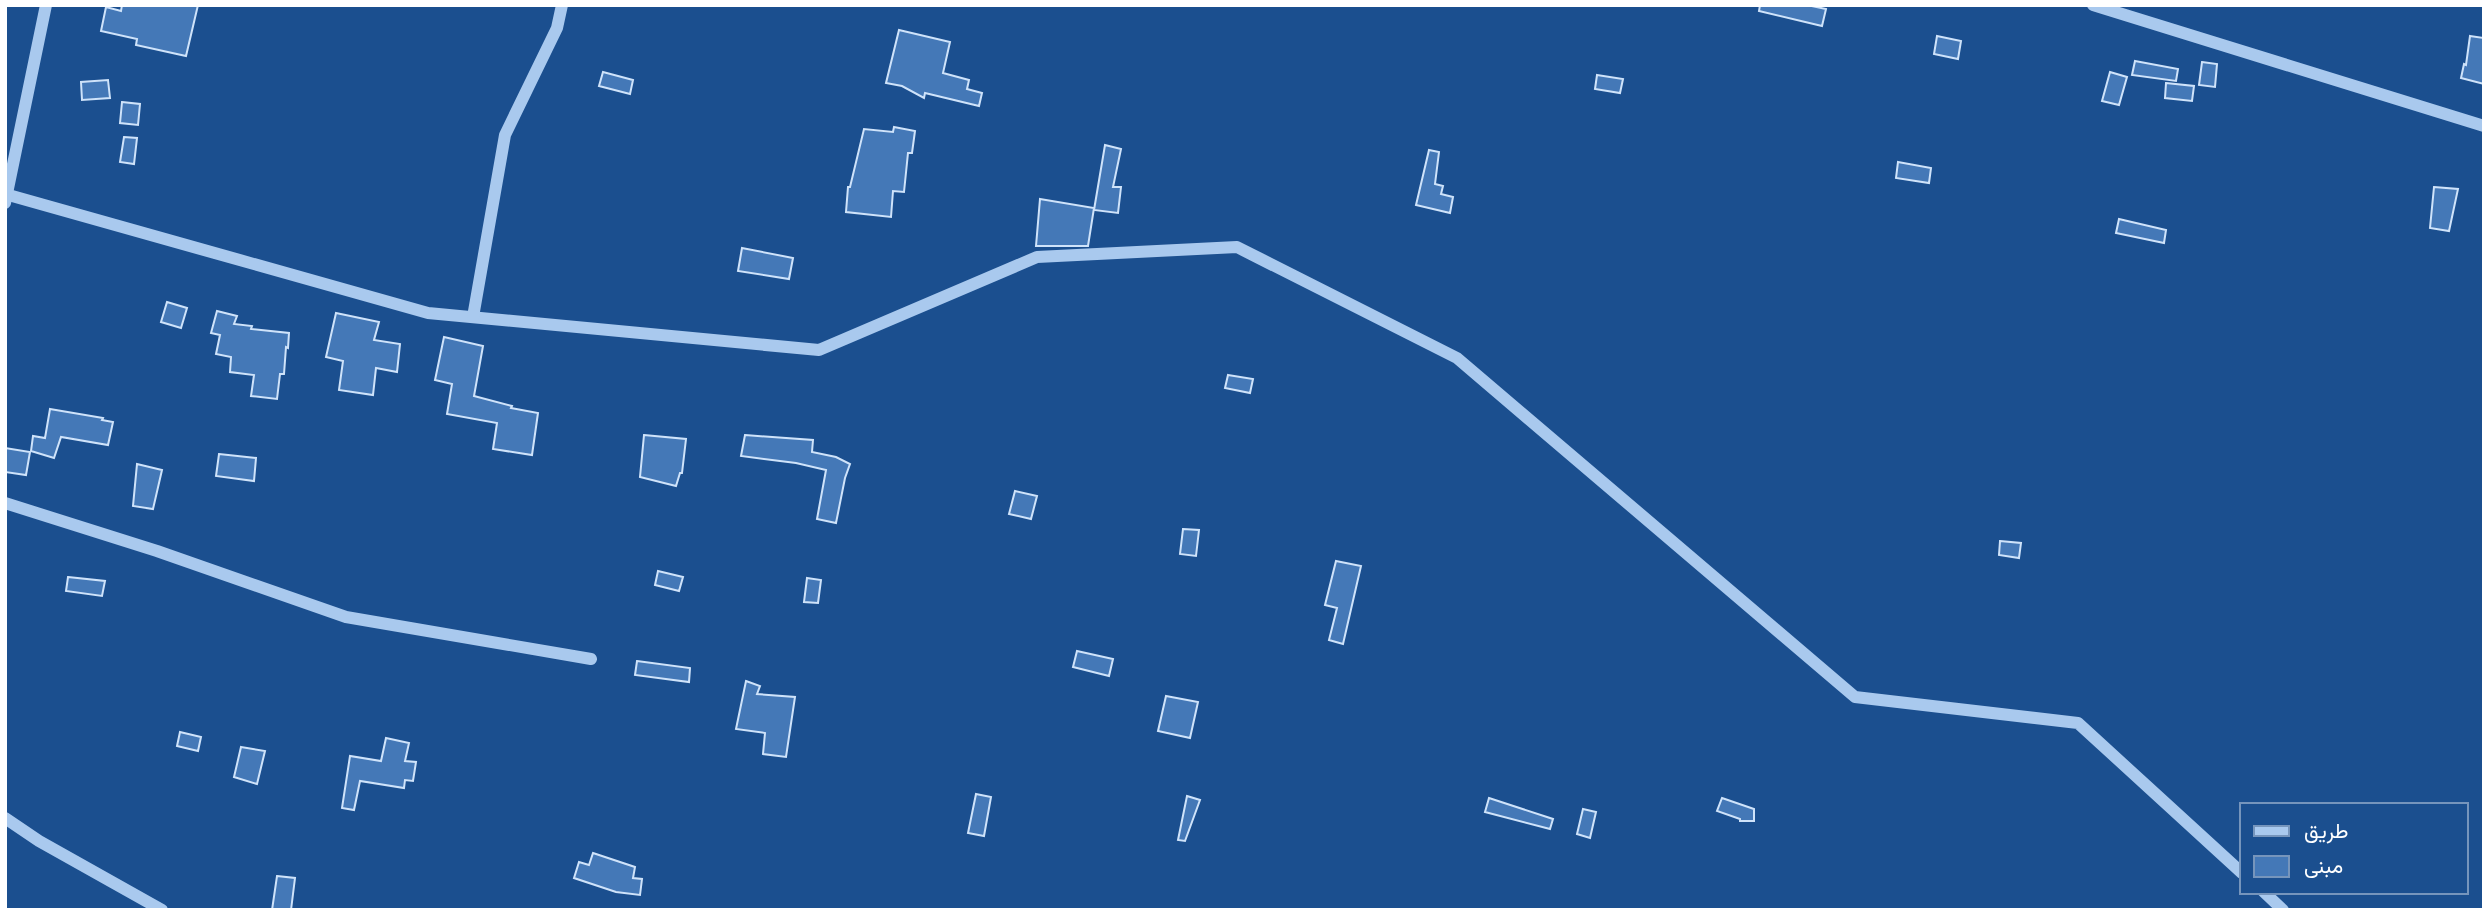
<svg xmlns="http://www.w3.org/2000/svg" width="2489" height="915" font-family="Ubuntu,Vazirmatn,sans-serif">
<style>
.building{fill:#4478b7;stroke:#cfe3fa;stroke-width:2}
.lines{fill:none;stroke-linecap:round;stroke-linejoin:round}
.minor{stroke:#a9c9ee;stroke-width:12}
</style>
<rect width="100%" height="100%" fill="#1b4f8f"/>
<g class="building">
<polygon points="122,5 198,5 186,56 136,45 137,39 101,31 106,7 121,11"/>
<polygon points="1760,5 1807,5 1826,9 1822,26 1759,11"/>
<polygon points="899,30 950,42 943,73 969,80 967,89 982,93 979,106 925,93 924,98 902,86 886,83"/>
<polygon points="1937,36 1961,41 1958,59 1934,54"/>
<polygon points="2470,36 2484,38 2484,84 2461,78 2464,64 2466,65"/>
<polygon points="2135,61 2178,69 2176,81 2132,75"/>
<polygon points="2202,62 2217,64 2215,87 2199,85"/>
<polygon points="603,72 633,80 630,94 599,86"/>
<polygon points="2110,72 2127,77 2119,105 2102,101"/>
<polygon points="1597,75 1623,79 1620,93 1595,89"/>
<polygon points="108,80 110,98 82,100 81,82"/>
<polygon points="2166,83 2194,86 2192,101 2165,98"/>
<polygon points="122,102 140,104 138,125 120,123"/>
<polygon points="894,127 915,131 912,153 908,153 904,192 893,191 891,217 846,212 848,187 850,187 864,129 893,132"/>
<polygon points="124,137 137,138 134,164 120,162"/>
<polygon points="1105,145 1121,149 1113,187 1121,187 1118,213 1094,210"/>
<polygon points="1429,150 1439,152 1435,184 1443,186 1441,194 1453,197 1450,213 1416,205"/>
<polygon points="1898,162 1931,168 1929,183 1896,178"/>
<polygon points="2434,187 2458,189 2449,231 2430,228"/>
<polygon points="1040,199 1094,208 1088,246 1036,246"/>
<polygon points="2119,219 2166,230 2164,243 2116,233"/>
<polygon points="742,248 793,258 789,279 738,271"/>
<polygon points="167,302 187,308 181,328 161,322"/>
<polygon points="217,311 237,316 234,324 252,326 251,329 289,333 288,348 286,347 284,374 280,374 277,399 251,396 254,375 230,372 231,357 216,354 220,335 211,333"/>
<polygon points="336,313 379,322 374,340 400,344 397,372 376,368 373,395 339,390 343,361 326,357"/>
<polygon points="444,337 483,346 474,396 512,406 511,408 538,413 532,455 493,449 497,423 447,414 452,384 435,380"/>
<polygon points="1228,375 1253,379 1250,393 1225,388"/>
<polygon points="50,409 103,418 102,420 113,422 108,445 61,437 54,458 31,451 33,436 45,438"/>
<polygon points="644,435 686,439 682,473 680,473 676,486 640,477"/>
<polygon points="745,435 813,440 812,452 836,457 850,464 845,478 836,523 817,519 826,470 796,463 741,456"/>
<polygon points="5,448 30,452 26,475 5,472"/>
<polygon points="219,454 256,458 254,481 216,476"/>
<polygon points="137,464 162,470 153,509 133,506"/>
<polygon points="1015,491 1037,496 1031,519 1009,514"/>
<polygon points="1183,529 1199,530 1196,556 1180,554"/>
<polygon points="2000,541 2021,543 2019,558 1999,555"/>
<polygon points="1336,561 1361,566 1343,644 1329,640 1337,608 1325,605"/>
<polygon points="658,571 683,577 679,591 655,585"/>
<polygon points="68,577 105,581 102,596 66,591"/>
<polygon points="807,578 821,580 818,603 804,602"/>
<polygon points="1077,651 1113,659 1109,676 1073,667"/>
<polygon points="637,661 690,668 689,682 635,675"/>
<polygon points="746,681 760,686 757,694 795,697 786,757 763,754 765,733 736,729"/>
<polygon points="1166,696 1198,702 1190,738 1158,731"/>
<polygon points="180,732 201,737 198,751 177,746"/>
<polygon points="386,738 409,743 405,761 416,762 413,781 405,780 404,788 360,781 354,810 342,808 350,756 381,761"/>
<polygon points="241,747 265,751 257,784 234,777"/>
<polygon points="976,794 991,797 984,836 968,833"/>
<polygon points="1187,796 1200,800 1185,841 1178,840"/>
<polygon points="1489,798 1553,819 1550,829 1485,812"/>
<polygon points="1722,798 1754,809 1754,821 1740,821 1740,819 1717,811"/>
<polygon points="1583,809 1596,812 1590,838 1577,834"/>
<polygon points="593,853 635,867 633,878 642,879 640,895 616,892 574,878 579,862 589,865"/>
<polygon points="277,876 295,878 291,910 272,910"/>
</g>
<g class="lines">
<g class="minor">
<polyline points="2093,5 2484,126"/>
<polyline points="5,194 428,313 819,350 1037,257 1237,247 1457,358 1855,697 2078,723 2242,873"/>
<polyline points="5,203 46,5"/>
<polyline points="473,317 505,135 557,28 562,5"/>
<polyline points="5,503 157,551 346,617 591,659"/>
<polyline points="5,818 39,841 162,910"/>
<polyline points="2264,892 2283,910"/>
</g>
</g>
<rect width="2489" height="915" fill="none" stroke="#ffffff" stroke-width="14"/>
<rect x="2240" y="803" width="228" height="91" fill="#1b4f8f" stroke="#7695bc" stroke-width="2"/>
<rect x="2254" y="826" width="35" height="10" fill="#a9c9ee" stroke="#7695bc" stroke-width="2"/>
<text x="2304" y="838" font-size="21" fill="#ffffff">طريق</text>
<rect x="2254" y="856" width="35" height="21" fill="#4478b7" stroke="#7695bc" stroke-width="2"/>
<text x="2304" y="873" font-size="21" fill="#ffffff">مبنى</text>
</svg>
